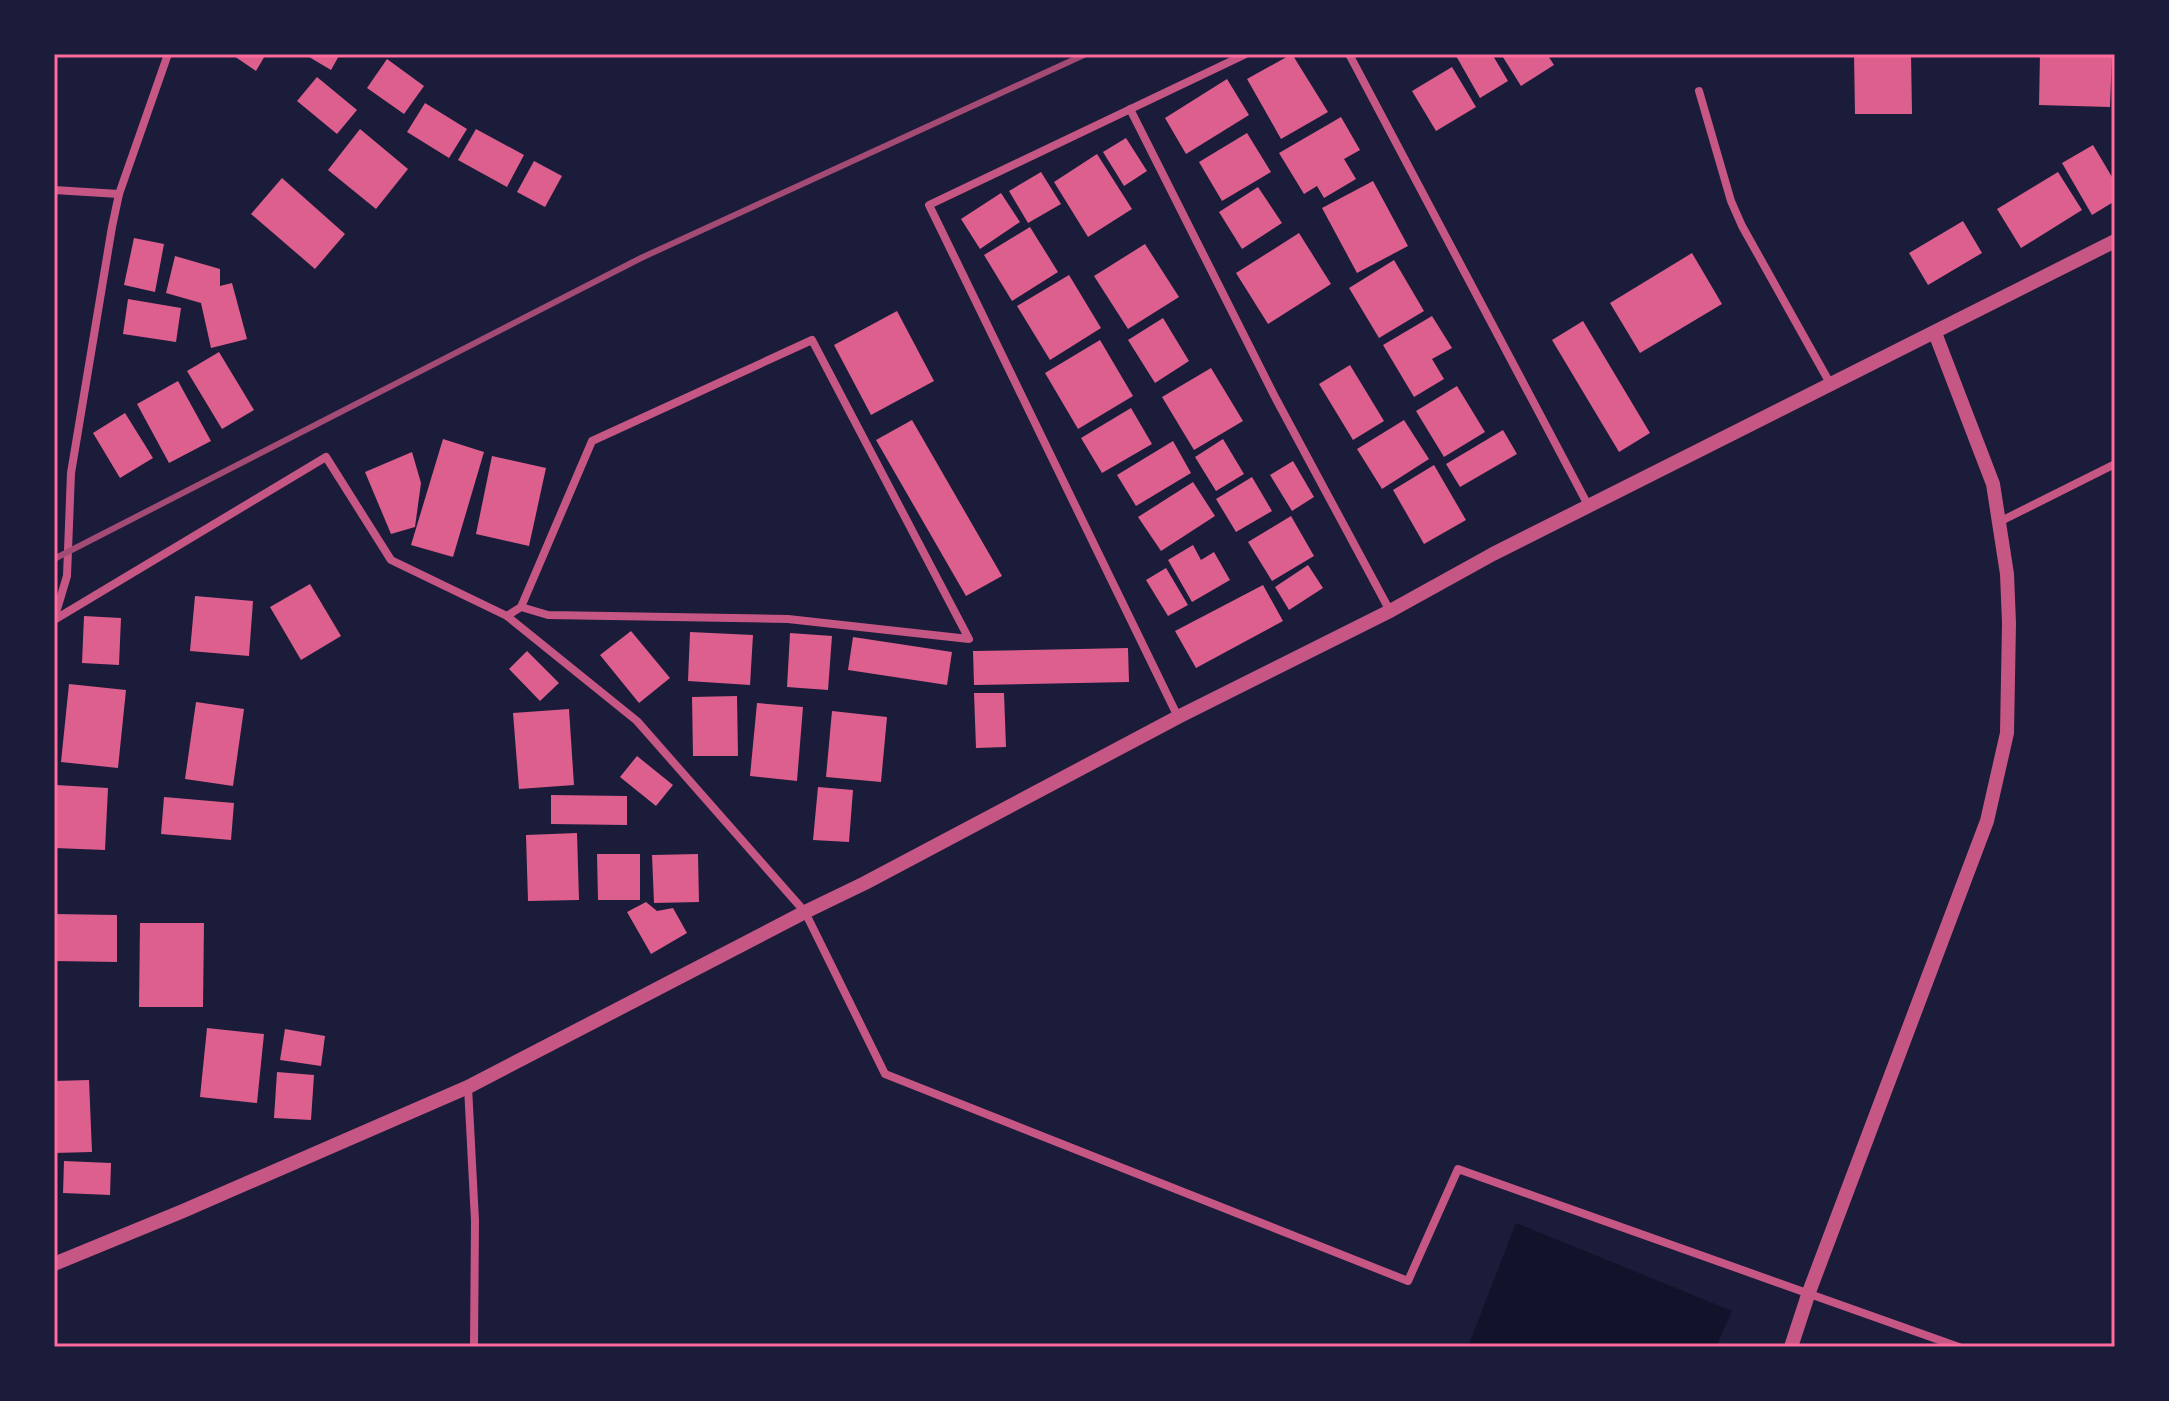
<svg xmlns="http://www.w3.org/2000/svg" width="2169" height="1401" font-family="'Playfair Display',serif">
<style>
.water{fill:#12122b}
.building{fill:#dd5f8e}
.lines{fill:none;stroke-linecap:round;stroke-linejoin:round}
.minor{stroke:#c65784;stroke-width:8}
.tertiary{stroke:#c65784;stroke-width:14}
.rail{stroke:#a44b75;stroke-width:6}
.neatline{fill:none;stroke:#ff6b9d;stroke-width:3}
</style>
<rect width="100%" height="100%" fill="#1b1b3a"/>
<polygon class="water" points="1516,1223 1732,1311 1716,1347 1468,1347"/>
<g class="building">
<polygon points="231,54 266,54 256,71"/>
<polygon points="304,54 340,54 331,70"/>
<polygon points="1292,54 1328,112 1281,139 1247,79"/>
<polygon points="1455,54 1492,54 1508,81 1480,98"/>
<polygon points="1501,54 1547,54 1554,65 1521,86"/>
<polygon points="1854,54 1911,54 1912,114 1855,114"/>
<polygon points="2040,54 2112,54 2110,107 2039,105"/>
<polygon points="387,59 424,86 404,114 367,88"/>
<polygon points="1452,67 1476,107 1436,131 1412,91"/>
<polygon points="317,77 357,110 337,134 297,101"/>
<polygon points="1227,79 1249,115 1186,154 1165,118"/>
<polygon points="425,103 467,129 449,158 407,132"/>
<polygon points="1341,117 1360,150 1344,159 1356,179 1324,198 1317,186 1304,194 1279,153"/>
<polygon points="360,129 408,169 376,209 328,170"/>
<polygon points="476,129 524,155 507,187 458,160"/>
<polygon points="1247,133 1271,172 1222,201 1199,162"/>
<polygon points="1126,138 1147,171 1124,186 1103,152"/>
<polygon points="2093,145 2115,182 2115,201 2092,215 2062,163"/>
<polygon points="1097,154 1132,209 1088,237 1054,182"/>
<polygon points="534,161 562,176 545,207 517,192"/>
<polygon points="1041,172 1061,204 1028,223 1009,191"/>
<polygon points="2058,172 2082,210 2021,248 1997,209"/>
<polygon points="282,178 345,234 315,269 251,214"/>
<polygon points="1373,181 1408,246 1357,273 1322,208"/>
<polygon points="1258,187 1282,223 1242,249 1219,212"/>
<polygon points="1001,193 1020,222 980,249 961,219"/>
<polygon points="1963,221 1982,253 1928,285 1909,253"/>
<polygon points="1030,227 1058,272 1012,301 984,255"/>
<polygon points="1299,233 1331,284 1268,324 1236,273"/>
<polygon points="134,238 164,244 155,292 124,285"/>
<polygon points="1145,244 1179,297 1128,329 1094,276"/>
<polygon points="1692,253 1722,304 1640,353 1610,303"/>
<polygon points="175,256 220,269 220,286 232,283 247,339 211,348 201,303 166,293"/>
<polygon points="1394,260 1424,311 1379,338 1349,288"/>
<polygon points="1069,275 1101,328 1050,360 1017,306"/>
<polygon points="128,299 181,308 176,342 123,334"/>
<polygon points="897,311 934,381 871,415 834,345"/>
<polygon points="1432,316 1452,348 1432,359 1444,379 1414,397 1383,345"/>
<polygon points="1163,318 1189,361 1155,383 1128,340"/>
<polygon points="1583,321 1650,433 1619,452 1552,340"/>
<polygon points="1100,340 1133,396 1078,429 1045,373"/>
<polygon points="219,352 254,410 222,429 187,371"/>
<polygon points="1350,365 1384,421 1353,440 1319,384"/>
<polygon points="1211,368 1243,421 1194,450 1162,397"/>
<polygon points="178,381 211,441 169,463 137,404"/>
<polygon points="1457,386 1485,432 1444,457 1416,411"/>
<polygon points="1131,408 1152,444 1102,473 1081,438"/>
<polygon points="125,413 153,458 120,478 93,433"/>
<polygon points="912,420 1002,576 966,596 876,440"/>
<polygon points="1404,420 1429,459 1382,489 1357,449"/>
<polygon points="1503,430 1517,454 1460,487 1446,464"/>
<polygon points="443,439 484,452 453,557 411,545"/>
<polygon points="1223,439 1244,474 1216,491 1195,457"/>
<polygon points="1173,441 1191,473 1136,506 1117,475"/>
<polygon points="412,452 421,483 415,527 391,534 365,472"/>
<polygon points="492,456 546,468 529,546 476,534"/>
<polygon points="1293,461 1314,497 1292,511 1270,475"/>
<polygon points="1434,465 1466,520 1424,544 1393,490"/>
<polygon points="1252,477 1272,511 1236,532 1216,499"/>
<polygon points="1193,482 1215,516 1161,551 1138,517"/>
<polygon points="1291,516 1314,556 1272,581 1248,542"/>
<polygon points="1193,545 1201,560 1214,552 1230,580 1192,602 1168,560"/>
<polygon points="1308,565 1323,588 1289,610 1275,587"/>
<polygon points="1166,568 1188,605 1168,616 1146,580"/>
<polygon points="310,584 341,636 301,660 270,607"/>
<polygon points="1263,585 1283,621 1196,668 1175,631"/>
<polygon points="195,596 253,601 249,656 190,651"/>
<polygon points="84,616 121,618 119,665 82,663"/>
<polygon points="631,631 670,678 639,703 600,655"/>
<polygon points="690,632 753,635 750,685 688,681"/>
<polygon points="790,633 832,636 828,690 787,687"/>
<polygon points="853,637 952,652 947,685 848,670"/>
<polygon points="1128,648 1129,682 974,685 973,651"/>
<polygon points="527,651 559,683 540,701 509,669"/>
<polygon points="69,684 126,690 118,768 61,762"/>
<polygon points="974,693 1004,693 1006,747 976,748"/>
<polygon points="737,696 738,756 693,756 692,697"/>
<polygon points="196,702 244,709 233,786 185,779"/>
<polygon points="757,703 803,707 797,781 750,776"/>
<polygon points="569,709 574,785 519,789 513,713"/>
<polygon points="832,711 887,717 881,782 826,777"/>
<polygon points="637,756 673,785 656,806 620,777"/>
<polygon points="56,785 108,788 105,850 54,848"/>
<polygon points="818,787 853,790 849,842 813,840"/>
<polygon points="551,795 627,796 627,825 551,824"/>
<polygon points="164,797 234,803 231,840 161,834"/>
<polygon points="577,833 579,900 528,901 526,835"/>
<polygon points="597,854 640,854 640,900 598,900"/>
<polygon points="698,854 699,902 654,903 652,855"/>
<polygon points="646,902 657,911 673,908 687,933 651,954 627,912"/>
<polygon points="54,914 117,915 117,962 54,961"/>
<polygon points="140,923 204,923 203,1007 139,1007"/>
<polygon points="207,1028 264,1034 257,1103 200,1097"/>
<polygon points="285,1029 325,1036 321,1066 280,1060"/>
<polygon points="277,1072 314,1075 311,1120 274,1118"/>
<polygon points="89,1080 92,1152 54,1153 54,1081"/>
<polygon points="64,1161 111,1163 110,1195 63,1193"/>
</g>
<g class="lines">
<g class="minor">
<polyline points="1349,54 1589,507"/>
<polyline points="1699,91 1731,201 1742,226 1831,385"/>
<polyline points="1130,109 1276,399 1390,611"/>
<polyline points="54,190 119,194"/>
<polyline points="1999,522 2115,464"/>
<polyline points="507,616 521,607 592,441 812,340 969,639 788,619 548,615 521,607"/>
<polyline points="54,619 67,576 71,473 112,227 119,194 168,54"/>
<polyline points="54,620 326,457 391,560 507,616 637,721 805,912 885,1074 1408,1281 1458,1169 1959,1347"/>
<polyline points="1178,717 929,205 1246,54"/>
<polyline points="468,1087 475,1221 474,1347"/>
</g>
<g class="tertiary">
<polyline points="54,1264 183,1211 468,1087 805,912 865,883 1178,717 1390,611 1493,554 2115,241"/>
<polyline points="1791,1347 1809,1292 1987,821 2007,733 2009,623 2007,574 1993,484 1935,333"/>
</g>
<polyline class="rail" points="54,559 641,258 1086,54"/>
</g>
<rect width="2169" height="1401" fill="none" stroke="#1b1b3a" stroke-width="112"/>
<rect x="56" y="56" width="2057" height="1289" class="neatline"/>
</svg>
